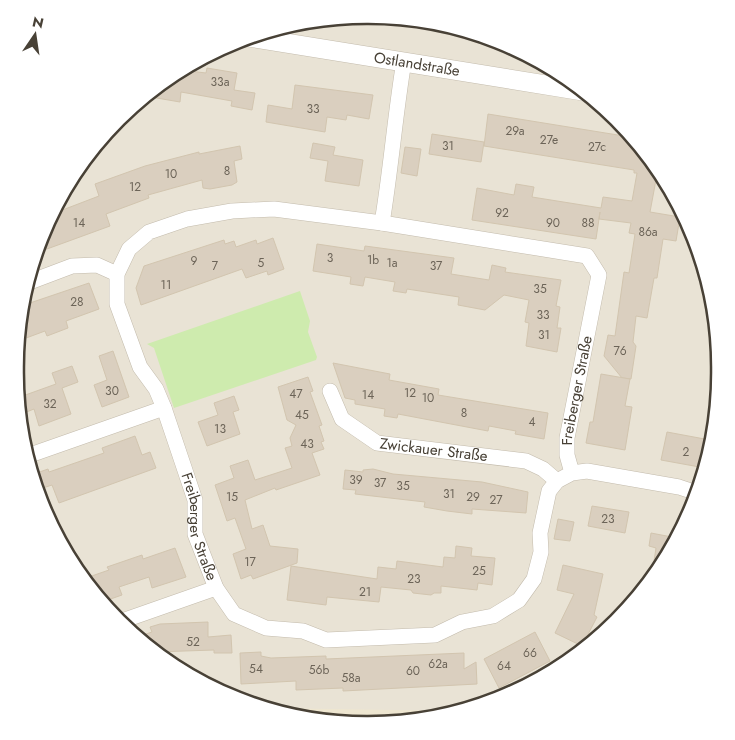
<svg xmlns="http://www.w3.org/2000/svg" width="735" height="740" font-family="Jost,sans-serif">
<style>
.residential{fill:#e9e3d5}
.education{fill:#eee6d0}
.green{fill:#ceebae}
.building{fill:#dacfbf;stroke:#d2c5af}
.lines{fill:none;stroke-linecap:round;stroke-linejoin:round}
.minor-casing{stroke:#c3bbac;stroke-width:16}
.tertiary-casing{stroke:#c3bbac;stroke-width:20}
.minor{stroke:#fff;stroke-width:15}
.tertiary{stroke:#fff;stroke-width:19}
.labels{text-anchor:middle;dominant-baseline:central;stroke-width:4;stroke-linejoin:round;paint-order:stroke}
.number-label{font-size:12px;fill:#6c6458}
.street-label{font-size:15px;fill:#484136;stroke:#fff}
.rim{fill:none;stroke:#484136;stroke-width:2.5}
</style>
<rect width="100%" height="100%" fill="#f4f0e7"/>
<circle class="residential" cx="368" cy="368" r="352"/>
<polygon class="education" points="266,708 460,711 437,718 368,725 299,718"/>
<polygon class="green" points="300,291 310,321 308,332 317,357 316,360 174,408 154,348 147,344"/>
<g class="building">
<polygon points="207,68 237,73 234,90 255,93 252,110 231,106 232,101 181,92 180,102 145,96 181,70 206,73"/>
<polygon points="295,85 373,95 369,119 347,115 346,120 327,117 325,132 266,122 268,105 292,109"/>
<polygon points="488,114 624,136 623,139 635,140 658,169 650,212 680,217 676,241 663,239 657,278 654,278 647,318 636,316 633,342 636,346 631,379 622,378 604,356 608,335 615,336 624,272 629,273 635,234 629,233 631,223 599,219 600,212 596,239 472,220 477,188 514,195 516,184 534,187 532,197 601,208 603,197 632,201 637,173 634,173 634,170 484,146"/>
<polygon points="432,134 484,142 481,162 429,154"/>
<polygon points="313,143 335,147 333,155 363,160 359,186 325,181 328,161 310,158"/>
<polygon points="240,146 242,159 234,161 237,182 232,185 210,189 203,188 202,180 148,195 149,198 106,214 110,226 36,253 42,233 52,214 99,196 95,184 145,166 199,152 199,154"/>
<polygon points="405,147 421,149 417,176 401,173"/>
<polygon points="273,238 284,269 268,275 267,271 246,278 242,269 141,305 136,288 144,266 224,240 225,244 234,241 236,247 256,240 257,244"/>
<polygon points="317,244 364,251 365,246 454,258 451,274 489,280 492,265 506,268 505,272 561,280 556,306 560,307 557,328 561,328 557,352 526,346 529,323 525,322 529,300 504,295 485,310 458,305 459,297 407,289 406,293 393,291 395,282 365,277 363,286 350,284 351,277 313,271"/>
<polygon points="89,283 99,309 66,321 68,328 47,336 45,331 18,341 21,306"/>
<polygon points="113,351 129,397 102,407 94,385 107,380 99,356"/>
<polygon points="333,363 390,374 389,380 439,389 438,395 548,413 544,439 515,434 516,431 489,426 488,431 398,414 397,418 384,416 385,409 355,404 355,400 345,398"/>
<polygon points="72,366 78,382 62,388 71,414 39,426 34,409 19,415 17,398 56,384 52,373"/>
<polygon points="601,374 630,379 625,406 632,407 625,450 586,443 590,422 593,422"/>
<polygon points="308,377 313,391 310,392 322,425 319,426 324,441 321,442 324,449 312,453 320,475 276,490 275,488 245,500 252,529 263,525 270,546 298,549 297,563 253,579 251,575 241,579 233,554 246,549 235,518 227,521 215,485 234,478 230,466 248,460 255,480 292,468 285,448 292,446 290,438 296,425 287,420 278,387"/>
<polygon points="234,396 239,410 233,412 240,434 207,446 198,422 218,415 214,403"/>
<polygon points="667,432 710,440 705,468 661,460"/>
<polygon points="135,436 142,455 150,452 156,468 59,503 52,485 40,489 34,474 48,469 49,472 104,453 102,448"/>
<polygon points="373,469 393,474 482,482 528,492 526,513 472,509 472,514 447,511 424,507 425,502 355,494 356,490 343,489 345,470 363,472 363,470"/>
<polygon points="592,506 629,512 625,533 588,526"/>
<polygon points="558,519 574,522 570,541 554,539"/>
<polygon points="651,533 677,538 661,568 651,581 656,548 649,546"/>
<polygon points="456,546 472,548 471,556 495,558 492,585 478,583 477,590 441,586 441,593 434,593 431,595 413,593 411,590 381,587 379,602 327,597 326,605 287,600 291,566 377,579 378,567 396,569 397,561 443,567 444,557 455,558"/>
<polygon points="175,548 186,577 152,588 149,577 119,587 122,595 102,602 83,579 109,570 107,567 142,555 143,559"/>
<polygon points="563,565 603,574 594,615 597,617 582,646 555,633 574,594 557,590"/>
<polygon points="208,622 208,637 231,635 232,653 214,653 214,650 155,652 137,637 152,632 150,627 160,624"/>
<polygon points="535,632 550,661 499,688 484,659"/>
<polygon points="261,652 261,656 271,658 326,656 326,659 464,653 464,669 476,662 477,684 343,691 343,688 296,690 296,681 241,684 240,653"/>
</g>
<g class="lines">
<g class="minor-casing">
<g id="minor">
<path d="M382,223C391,169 395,115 404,61"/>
<polyline points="27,283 72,266 97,265 117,274"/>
<path id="s1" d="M330,391L342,419L377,443L526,461L543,469L557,481"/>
<polyline points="30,455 164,408"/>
<path id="s2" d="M572,473L567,455V438L599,275L587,256L382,223L274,209L232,211L187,219L149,232L129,249L117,274V304L140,367L156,389L164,408L195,500V534L216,588L234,614L266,628L303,631L326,640L435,635L462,622L493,616L519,600L534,579L541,552L540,533L549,491L557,481L572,473L587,471L679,487L697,493"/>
<polyline points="119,622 216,588"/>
</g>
</g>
<g class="tertiary-casing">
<g id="tertiary">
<path id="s3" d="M249,37L583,91"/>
</g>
</g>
<use href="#minor" class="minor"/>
<use href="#tertiary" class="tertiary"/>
</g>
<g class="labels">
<g class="number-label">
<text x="220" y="82">33a</text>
<text x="313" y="109">33</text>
<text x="515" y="131">29a</text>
<text x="549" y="140">27e</text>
<text x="448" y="146">31</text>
<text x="597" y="147">27c</text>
<text x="227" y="171">8</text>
<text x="171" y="174">10</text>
<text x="135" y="187">12</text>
<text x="502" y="213">92</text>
<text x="79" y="223">14</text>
<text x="553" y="223">90</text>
<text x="588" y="223">88</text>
<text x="648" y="232">86a</text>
<text x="330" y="258">3</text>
<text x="373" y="260">1b</text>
<text x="194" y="261">9</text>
<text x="261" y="263">5</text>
<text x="392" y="263">1a</text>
<text x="215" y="266">7</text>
<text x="436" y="266">37</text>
<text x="166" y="285">11</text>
<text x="540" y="289">35</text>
<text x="77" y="302">28</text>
<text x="543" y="315">33</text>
<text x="544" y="335">31</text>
<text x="620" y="351">76</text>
<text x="112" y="391">30</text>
<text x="410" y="393">12</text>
<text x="296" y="394">47</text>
<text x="368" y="395">14</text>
<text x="428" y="398">10</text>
<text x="50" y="404">32</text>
<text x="464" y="413">8</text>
<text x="302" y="415">45</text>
<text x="532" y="422">4</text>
<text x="220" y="429">13</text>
<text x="307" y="444">43</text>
<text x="686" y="452">2</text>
<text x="356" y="480">39</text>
<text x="380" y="483">37</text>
<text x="403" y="486">35</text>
<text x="449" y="494">31</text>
<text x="232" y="497">15</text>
<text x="473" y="497">29</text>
<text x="496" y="500">27</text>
<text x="608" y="519">23</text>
<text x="250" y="562">17</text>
<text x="479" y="571">25</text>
<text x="414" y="579">23</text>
<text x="365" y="592">21</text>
<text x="193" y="642">52</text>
<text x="530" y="653">66</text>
<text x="438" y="664">62a</text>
<text x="504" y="666">64</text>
<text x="256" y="669">54</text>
<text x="319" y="670">56b</text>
<text x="413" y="671">60</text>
<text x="351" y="678">58a</text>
</g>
<g class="street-label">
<text stroke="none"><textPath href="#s3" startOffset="170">Ostlandstraße</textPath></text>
<text stroke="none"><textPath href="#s2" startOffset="84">Freiberger Straße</textPath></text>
<text stroke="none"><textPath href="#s1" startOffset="130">Zwickauer Straße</textPath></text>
<text stroke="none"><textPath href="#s2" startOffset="992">Freiberger Straße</textPath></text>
</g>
</g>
<path d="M0 0H735V740H0ZM367 24H368A343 343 0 0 1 711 367V373A343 343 0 0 1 368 716H367A343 343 0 0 1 24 373V367A343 343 0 0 1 367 24Z" fill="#fff" fill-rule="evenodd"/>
<path class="rim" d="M367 24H368A343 343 0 0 1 711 367V373A343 343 0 0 1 368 716H367A343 343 0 0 1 24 373V367A343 343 0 0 1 367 24Z"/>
<g transform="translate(35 35) rotate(13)" stroke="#ffffff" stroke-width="4" paint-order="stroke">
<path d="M0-4L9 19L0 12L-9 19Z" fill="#484136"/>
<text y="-8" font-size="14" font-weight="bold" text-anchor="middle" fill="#484136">N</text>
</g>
</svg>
